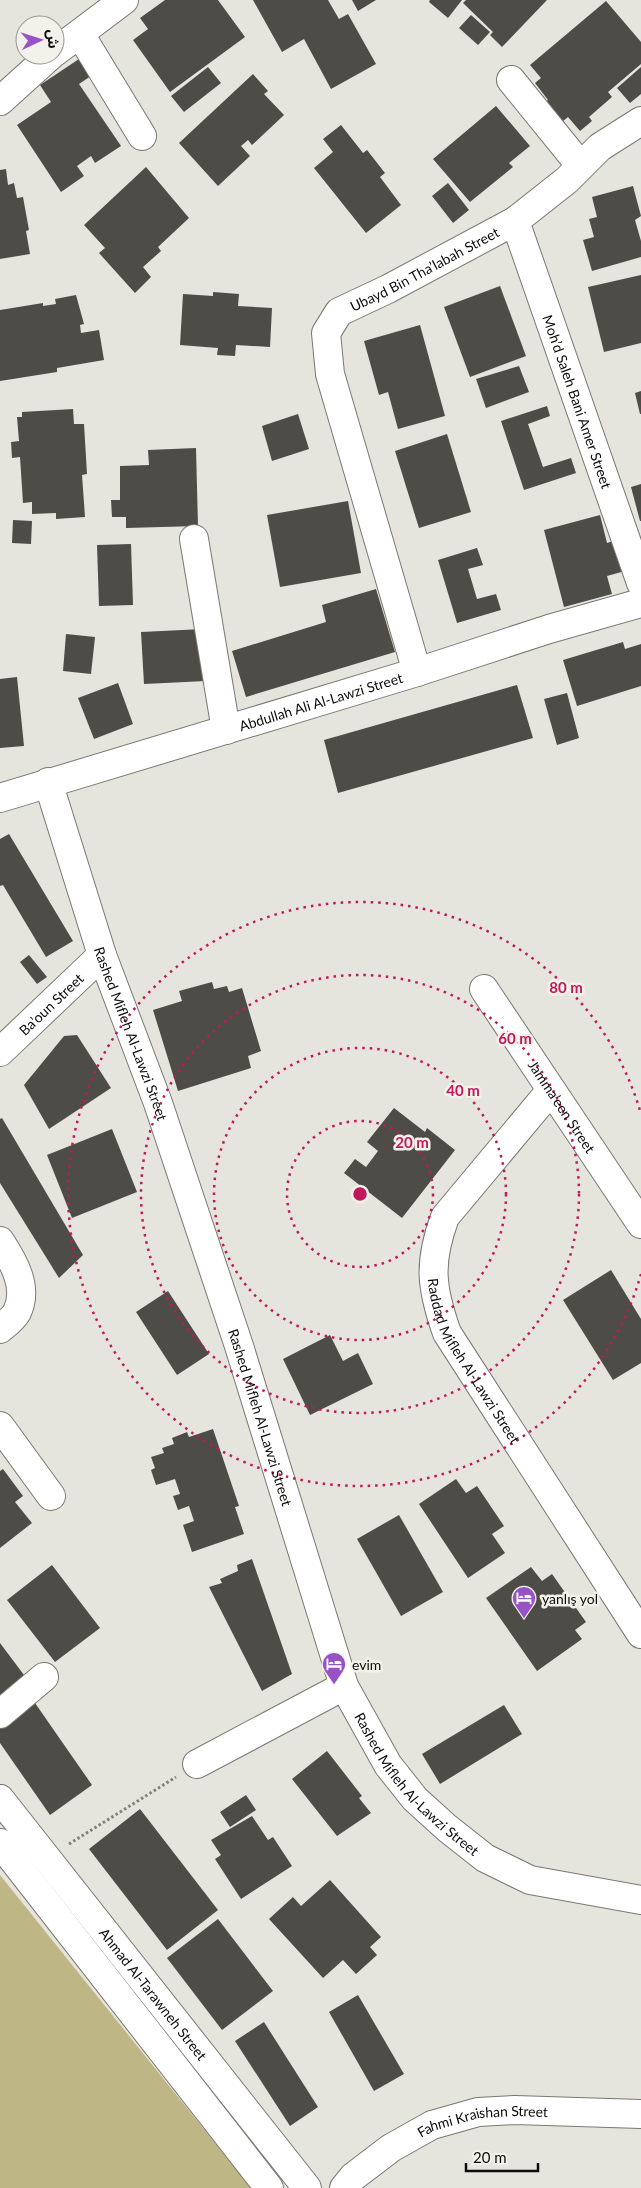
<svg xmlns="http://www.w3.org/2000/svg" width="641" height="2188" font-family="Lato,'Noto Sans Arabic',sans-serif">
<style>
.green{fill:#bfb685}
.building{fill:#4d4c46}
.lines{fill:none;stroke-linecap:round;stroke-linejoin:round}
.minor-casing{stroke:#797871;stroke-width:30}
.path{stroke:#81807b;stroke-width:3;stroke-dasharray:2.5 2.5;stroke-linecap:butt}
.minor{stroke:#fff;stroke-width:28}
.ring{fill:none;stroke:#c2185b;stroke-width:2.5;stroke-dasharray:2.5 5}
.labels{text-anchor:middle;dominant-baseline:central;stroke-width:5;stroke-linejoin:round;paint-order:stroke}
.street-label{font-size:14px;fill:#0d0c0a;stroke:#f3f2ea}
.poi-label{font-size:14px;fill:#0d0c0a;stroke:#f3f2ea;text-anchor:start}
.centre{fill:#c2185b;stroke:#f3f2ea;stroke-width:2.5}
.ring-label{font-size:15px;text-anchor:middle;font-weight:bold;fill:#c2185b;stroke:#f3f2ea;stroke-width:5;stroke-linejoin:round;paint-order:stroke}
</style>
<rect width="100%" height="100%" fill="#e6e5dd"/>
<polygon class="green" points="0,1875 251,2188 0,2188"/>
<g class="building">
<polygon points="165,0 218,0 245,37 170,92 133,40 148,29 140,18"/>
<polygon points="253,0 328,0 339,19 348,14 376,64 331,89 304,39 282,52"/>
<polygon points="352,0 376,0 358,11"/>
<polygon points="430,0 462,0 448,18 429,2"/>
<polygon points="466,0 547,0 502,47 490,35 493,32 463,3"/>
<polygon points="606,1 641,42 641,64 608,92 612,97 589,117 592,121 580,131 568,117 562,122 545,102 548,100 535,83 541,78 530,65"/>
<polygon points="471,15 490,32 478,45 459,28"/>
<polygon points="79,59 91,76 79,84 121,146 95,163 91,156 77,166 84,176 61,192 17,125 51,102 40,85"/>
<polygon points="208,67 221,83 184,112 171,96"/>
<polygon points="641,67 641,94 630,103 617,88"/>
<polygon points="253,74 268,91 264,94 284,115 252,145 248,140 241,146 250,156 218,186 179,143"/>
<polygon points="496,106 530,146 509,163 513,167 470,202 433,159"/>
<polygon points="341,125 363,153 367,150 385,173 380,177 401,205 366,233 314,168 333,152 323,139"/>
<polygon points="146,167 189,218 158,247 161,251 143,267 151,277 135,293 99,253 105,248 84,225"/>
<polygon points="6,169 8,185 14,183 17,198 23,197 29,230 26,231 30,254 0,259 0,170"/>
<polygon points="448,183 469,210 453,223 432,196"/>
<polygon points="633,186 641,216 635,220 641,241 641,257 592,271 583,240 594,237 589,219 597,217 592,197"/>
<polygon points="641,275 641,343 604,352 588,287"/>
<polygon points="500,286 526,356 470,377 444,307"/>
<polygon points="213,292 239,294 238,306 272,308 270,347 236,345 235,356 217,355 218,348 180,345 183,294 213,296"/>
<polygon points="76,295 84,324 80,325 81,333 99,330 104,360 57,368 57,372 0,381 0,310 43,303 43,306 56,304 55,299"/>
<polygon points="420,325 445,416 398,429 388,392 379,395 364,341"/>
<polygon points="519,366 529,392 486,408 476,379"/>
<polygon points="641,391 641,414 640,414 635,393"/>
<polygon points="547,406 550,416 528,424 543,467 571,458 576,473 524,490 501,421"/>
<polygon points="73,409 74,424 84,424 87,474 82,475 85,517 56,519 56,513 32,514 32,502 23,503 20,457 12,458 11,442 19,441 17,417 22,417 22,412"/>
<polygon points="298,414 309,449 272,461 262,426"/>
<polygon points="447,434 471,512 419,528 395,451"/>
<polygon points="196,448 198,526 126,528 126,517 112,517 111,500 120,500 120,466 149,465 148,450"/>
<polygon points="641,484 641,521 640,521 631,487"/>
<polygon points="348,501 361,573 280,587 267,515"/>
<polygon points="600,515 607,543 616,540 625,571 607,576 612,594 564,607 544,530"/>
<polygon points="13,520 32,521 31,544 12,543"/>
<polygon points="131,544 133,605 99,606 97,545"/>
<polygon points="477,548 483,565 468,569 477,599 496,594 501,610 457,623 438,560"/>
<polygon points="376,589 395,652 246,697 232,651 326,622 322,605"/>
<polygon points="203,629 206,681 144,684 141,632"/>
<polygon points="66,634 95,637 91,674 63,671"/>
<polygon points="623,642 625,649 641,644 641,686 577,706 563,660"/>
<polygon points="17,677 24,746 0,748 0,679"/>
<polygon points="118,683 133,724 94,739 78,698"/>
<polygon points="517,685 533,738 338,793 324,740"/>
<polygon points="567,693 579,738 557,745 544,699"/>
<polygon points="9,834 73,941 46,957 3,885 0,886 0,839"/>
<polygon points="29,955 47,977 37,984 20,962"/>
<polygon points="212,982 214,989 227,986 229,992 242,988 261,1051 248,1056 251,1068 178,1091 153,1010 182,1001 179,991"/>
<polygon points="77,1035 111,1088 49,1129 24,1085 64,1036"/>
<polygon points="394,1108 425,1132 427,1128 455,1150 402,1218 344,1173 355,1159 366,1167 378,1151 367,1142"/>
<polygon points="2,1118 83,1255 59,1278 0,1183 0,1119"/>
<polygon points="112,1129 137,1192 72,1218 47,1155"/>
<polygon points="611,1270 641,1319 641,1363 613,1380 563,1300"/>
<polygon points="168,1291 209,1354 177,1375 136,1312"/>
<polygon points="330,1335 343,1361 358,1353 373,1384 310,1415 283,1359"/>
<polygon points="213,1429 239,1506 235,1507 244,1534 192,1552 183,1525 194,1521 189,1506 178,1510 173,1496 180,1494 175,1479 156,1485 151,1470 155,1468 151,1457 164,1453 162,1448 174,1444 172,1438 187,1432 189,1437"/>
<polygon points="3,1469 23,1496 15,1502 32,1523 0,1548 0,1471"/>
<polygon points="456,1479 466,1493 477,1486 504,1526 492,1534 505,1553 468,1578 419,1504"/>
<polygon points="399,1515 443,1592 401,1616 357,1539"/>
<polygon points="252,1559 292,1674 262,1691 209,1587 222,1583 220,1579 238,1571 237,1565"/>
<polygon points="52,1565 100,1628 55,1662 7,1600"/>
<polygon points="531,1567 542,1581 552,1574 586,1622 575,1630 582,1639 537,1671 486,1598"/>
<polygon points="0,1643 24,1675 0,1695"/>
<polygon points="35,1703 92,1785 50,1815 0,1743 0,1728"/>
<polygon points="504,1705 522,1734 440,1784 422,1754"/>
<polygon points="327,1751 362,1796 359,1798 371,1813 337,1836 292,1779"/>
<polygon points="246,1795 256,1810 230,1827 220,1812"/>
<polygon points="140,1809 218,1910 167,1950 89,1849"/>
<polygon points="252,1816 268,1840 273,1837 292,1866 241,1899 215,1859 221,1855 211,1840"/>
<polygon points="330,1880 381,1937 370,1947 377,1955 356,1974 343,1960 323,1978 269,1919 293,1897 301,1906"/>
<polygon points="218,1919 273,1991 222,2030 167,1958"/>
<polygon points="358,1995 404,2074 374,2091 329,2012"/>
<polygon points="264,2022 318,2107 290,2126 235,2041"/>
</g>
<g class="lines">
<g class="minor-casing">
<g id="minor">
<polyline points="80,34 142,136"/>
<polyline points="55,52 124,0"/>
<polyline points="511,80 580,165"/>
<polyline points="0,101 51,55"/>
<path id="s1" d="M515,221L641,583"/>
<polyline points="194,539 226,730"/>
<path id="s2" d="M417,672L330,374L326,333L339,312L388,289L515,221L567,180L600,147L641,121"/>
<path id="s3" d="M48,782L102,955L158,1103L239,1346L344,1686L388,1765L415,1799L447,1828L485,1858L530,1880L641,1900"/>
<path id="s4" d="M0,798L417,672L549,629L641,603"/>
<path id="s5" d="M484,989L641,1224"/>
<path id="s6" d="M0,1052L102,955"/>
<path id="s7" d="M551,1090L445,1217C428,1263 431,1288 447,1333L641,1634"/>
<path d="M0,1241C13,1261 29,1287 17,1312C13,1319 6,1324 0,1329"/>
<polyline points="0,1426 51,1496"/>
<polyline points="0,1714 44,1677"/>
<polyline points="197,1764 344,1686"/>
<path id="s8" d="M0,1799L307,2188"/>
<polyline points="0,1843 269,2188"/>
<path id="s9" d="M344,2188L353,2177L391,2148L432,2125L478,2112L515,2110L641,2114"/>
</g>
</g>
<polyline class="path" points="69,1844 176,1777"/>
<use href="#minor" class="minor"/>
</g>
<g class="ring">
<circle cx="360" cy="1194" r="73"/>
<circle cx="360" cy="1194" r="146"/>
<circle cx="360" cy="1194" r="219"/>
<path d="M641 1274A292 292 0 1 1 641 1114"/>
</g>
<defs>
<g id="hotel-pin" transform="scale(1.25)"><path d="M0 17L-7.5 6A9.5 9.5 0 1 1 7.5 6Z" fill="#9752c7" stroke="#f3f2ea"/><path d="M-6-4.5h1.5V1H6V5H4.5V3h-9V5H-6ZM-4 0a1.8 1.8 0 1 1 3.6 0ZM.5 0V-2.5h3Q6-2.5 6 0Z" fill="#fff"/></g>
</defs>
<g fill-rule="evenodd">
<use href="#hotel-pin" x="524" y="1598"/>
<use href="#hotel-pin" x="334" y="1664"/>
</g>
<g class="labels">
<g class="street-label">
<text stroke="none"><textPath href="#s2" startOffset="472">Ubayd Bin Tha’labah Street</textPath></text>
<text stroke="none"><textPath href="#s1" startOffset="191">Moh’d Saleh Bani Amer Street</textPath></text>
<text stroke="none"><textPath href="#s4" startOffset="335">Abdullah Ali Al-Lawzi Street</textPath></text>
<text stroke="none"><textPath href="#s6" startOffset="70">Ba’oun Street</textPath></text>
<text stroke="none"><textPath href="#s3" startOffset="265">Rashed Mifleh Al-Lawzi Street</textPath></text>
<text stroke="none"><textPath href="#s5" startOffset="141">Jamma’een Street</textPath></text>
<text stroke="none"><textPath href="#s7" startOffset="321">Raddad Mifleh Al-Lawzi Street</textPath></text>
<text stroke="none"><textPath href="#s3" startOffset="670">Rashed Mifleh Al-Lawzi Street</textPath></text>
<text stroke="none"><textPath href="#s3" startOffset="1075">Rashed Mifleh Al-Lawzi Street</textPath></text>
<text stroke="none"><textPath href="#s8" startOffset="248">Ahmad Al-Tarawneh Street</textPath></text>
<text stroke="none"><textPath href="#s9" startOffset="160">Fahmi Kraishan Street</textPath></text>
</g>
<g class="poi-label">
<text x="542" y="1598">yanlış yol</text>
<text x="352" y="1664">evim</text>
</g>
</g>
<circle cx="360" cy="1194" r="8" class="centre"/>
<g class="ring-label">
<text x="566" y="993">80 m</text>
<text x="515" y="1044">60 m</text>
<text x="463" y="1096">40 m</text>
<text x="412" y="1148">20 m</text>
</g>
<g transform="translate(40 40) rotate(86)"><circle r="24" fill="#f3f2ea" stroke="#979690"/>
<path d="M0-4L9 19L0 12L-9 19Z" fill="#9752c7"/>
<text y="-8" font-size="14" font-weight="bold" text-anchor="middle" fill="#0d0c0a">ش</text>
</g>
<path d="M466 2163v8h72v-8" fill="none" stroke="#0d0c0a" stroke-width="2.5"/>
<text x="473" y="2163" font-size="15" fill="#0d0c0a" stroke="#f3f2ea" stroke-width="4" paint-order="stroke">20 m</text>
</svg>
